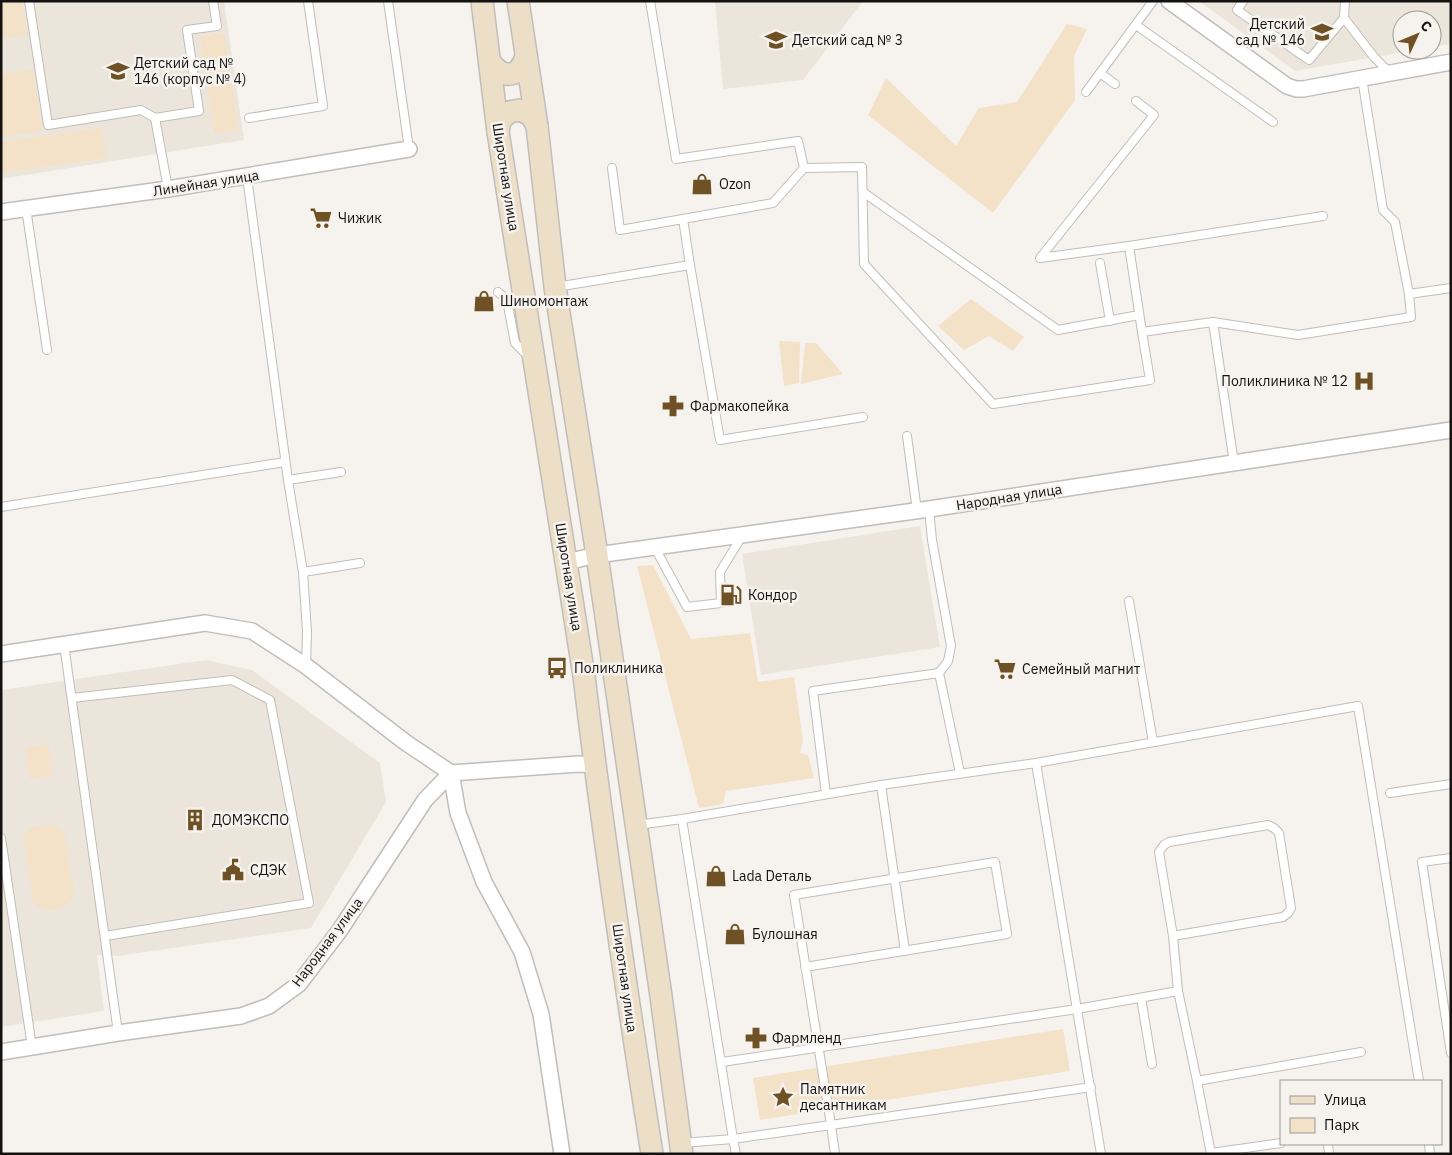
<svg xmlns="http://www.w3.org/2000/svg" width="1452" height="1155" font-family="'IBM Plex Sans',sans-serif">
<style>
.built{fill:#ece5db}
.green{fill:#f3e1c8}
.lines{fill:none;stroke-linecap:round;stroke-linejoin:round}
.lane-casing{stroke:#c0bdba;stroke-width:10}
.street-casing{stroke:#c0bdba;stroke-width:18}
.secondary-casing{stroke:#c0bdba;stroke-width:24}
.lane{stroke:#fff;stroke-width:8}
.street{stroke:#fff;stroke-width:15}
.secondary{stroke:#ecdec7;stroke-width:21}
.labels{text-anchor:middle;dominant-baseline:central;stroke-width:5;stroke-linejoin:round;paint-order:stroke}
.poi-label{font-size:14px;fill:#131211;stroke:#f6f3ef;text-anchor:start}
.street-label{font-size:14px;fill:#131211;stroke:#f6f3ef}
</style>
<rect width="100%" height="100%" fill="#f6f3ef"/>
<g class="built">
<polygon points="1,1 224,1 244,140 1,179"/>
<polygon points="715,1 863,1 803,80 723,89"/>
<polygon points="1199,1 1451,1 1451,44 1432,47 1432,20 1402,20 1402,50 1415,50 1295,71"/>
<polygon points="920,526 940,647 761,675 742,554"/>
<polygon points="206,660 252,670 380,763 386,802 311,928 118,956 97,955 104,1011 1,1027 1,690"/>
</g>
<g class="green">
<polygon points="1,1 22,1 27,35 1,39"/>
<polygon points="1067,24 1087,29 1074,56 1075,100 993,213 868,115 886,78 956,146 979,108 1017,102"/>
<polygon points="224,33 230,74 205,77 200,36"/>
<polygon points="33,70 43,131 1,137 1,74"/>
<polygon points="231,80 238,130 214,133 207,83"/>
<polygon points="102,128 106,158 1,173 1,142"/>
<polygon points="971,299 1024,337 1013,351 989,336 964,350 938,326"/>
<polygon points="779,341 800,342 799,383 784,386"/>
<polygon points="805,343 816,343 843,374 801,384"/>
<polygon points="653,565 691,639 750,633 758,682 794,677 803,741 800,753 808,755 814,778 726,791 723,804 699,808 637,566"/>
<polygon points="48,744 53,775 30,779 25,748"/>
<path d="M51,824L60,828L65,835L74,894C69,912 42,916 33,901L24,839C27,825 39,826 51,824Z"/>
<polygon points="1063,1029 1070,1071 760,1120 753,1078"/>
</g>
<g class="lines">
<g class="lane-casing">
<g id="lane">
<polyline points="29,1 48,125 141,110 155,118 199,111 187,30 217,26 213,1"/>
<polyline points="388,1 409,149"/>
<polyline points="650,1 676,159 798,141 804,168 862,167 864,264 993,404 1150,380 1142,332"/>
<polyline points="1243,1 1237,10 1309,60 1344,18 1345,1"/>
<polyline points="1344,18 1374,57 1390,73"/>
<polyline points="1136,25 1273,122"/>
<polyline points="1100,73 1115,84"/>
<polyline points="1362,78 1383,210 1395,222 1409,294 1451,288"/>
<polyline points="1086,92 1153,1"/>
<polyline points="155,118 168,189"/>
<polyline points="249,118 323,106 308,1"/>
<polyline points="612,168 620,230 683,219"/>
<polyline points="247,177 288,480"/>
<polyline points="863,192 1058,330 1139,315"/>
<polyline points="26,208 47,350"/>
<polyline points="1129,246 1040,258 1154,115 1136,101"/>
<polyline points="1100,263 1110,321"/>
<polyline points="690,265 683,219 773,203 804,168"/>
<polyline points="556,287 690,265 720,440 863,417"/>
<polyline points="498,292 507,300 515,343 529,357"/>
<polyline points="1213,322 1298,335 1411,317 1409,294"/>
<polyline points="907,436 917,511"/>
<polyline points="1234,463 1213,322 1142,332 1129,246 1323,216"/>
<polyline points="1,507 285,462"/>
<polyline points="929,509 932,540 951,646 948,661 939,673"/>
<polyline points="655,548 687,607 721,603 720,572 742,536"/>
<polyline points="303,572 288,480 341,472"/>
<polyline points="1129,601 1153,742"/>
<polyline points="64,644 118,1033"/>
<polyline points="306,666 307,632 303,572 360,563"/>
<polyline points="72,698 232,680 270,700 309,903 105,936"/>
<polyline points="1036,763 1101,1154"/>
<polyline points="881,785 905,951"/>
<polyline points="1390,793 1451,784"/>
<polyline points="826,794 813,691 939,673 960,773"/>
<polyline points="637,825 682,819 881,785 1036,763 1358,706 1419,1081"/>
<polyline points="1,838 32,1047"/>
<polyline points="1451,858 1422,862 1451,1053"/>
<polyline points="1173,936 1159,852 1164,845 1169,842 1268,825 1274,828 1279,833 1291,908 1288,913 1283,917 1173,936 1178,991"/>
<path d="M805,967L1007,934L995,862L794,895C806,972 819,1048 831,1125L1091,1087"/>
<polyline points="1141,998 1152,1064"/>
<polyline points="722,1062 1077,1009 1178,991 1197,1081 1361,1052"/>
<polyline points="1197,1081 1211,1154"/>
<polyline points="682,1143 733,1139 682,819"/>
<polyline points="1328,1144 1329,1154"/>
<polyline points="1429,1144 1430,1154"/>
<polyline points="1211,1153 1281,1143"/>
<polyline points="736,1154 733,1139 831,1125 835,1154"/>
</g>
</g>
<g class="street-casing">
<g id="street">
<polyline points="1169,1 1287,86 1296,89 1303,89 1451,62"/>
<polyline points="1,212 168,189 409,149"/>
<polyline points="566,562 597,555 929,509 1451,430"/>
<polyline points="1,654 205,623 252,631 306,666 405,742 451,773 578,764 595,765"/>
<polyline points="451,773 458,813 484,882 522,952 541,1014 562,1154"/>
<polyline points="1,1052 118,1033 241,1016 269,1006 299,984 340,930 425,800 451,773"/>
</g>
</g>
<g class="secondary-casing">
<g id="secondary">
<path d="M482,1L498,132L584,676C603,836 627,995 652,1154"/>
<polyline points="518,1 537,126 555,287 597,555 661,996 682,1154"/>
<path d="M490,62C503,80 520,78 526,56"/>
<polyline points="498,132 500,120 509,112 520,110 531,115 537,126"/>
</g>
</g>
<use href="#lane" class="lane"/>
<use href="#street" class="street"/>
<use href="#secondary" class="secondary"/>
</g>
<defs>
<g id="school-bare" transform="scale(1.725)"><path d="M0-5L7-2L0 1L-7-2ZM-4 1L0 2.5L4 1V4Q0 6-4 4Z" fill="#6e5225" stroke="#f6f3ef" stroke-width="2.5" paint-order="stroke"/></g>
<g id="shop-bare" transform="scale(1.725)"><path d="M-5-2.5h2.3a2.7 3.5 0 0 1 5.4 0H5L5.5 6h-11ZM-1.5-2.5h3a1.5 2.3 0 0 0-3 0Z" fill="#6e5225" stroke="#f6f3ef" stroke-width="2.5" paint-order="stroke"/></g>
<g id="supermarket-bare" transform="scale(1.725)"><path d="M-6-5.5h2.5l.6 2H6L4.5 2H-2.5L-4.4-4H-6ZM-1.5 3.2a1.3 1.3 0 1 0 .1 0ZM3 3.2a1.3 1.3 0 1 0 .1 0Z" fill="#6e5225" stroke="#f6f3ef" stroke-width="2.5" paint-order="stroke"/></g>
<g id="hospital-bare" transform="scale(1.725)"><path d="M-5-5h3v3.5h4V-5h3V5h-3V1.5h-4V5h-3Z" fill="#6e5225" stroke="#f6f3ef" stroke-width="2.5" paint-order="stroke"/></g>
<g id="pharmacy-bare" transform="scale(1.725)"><path d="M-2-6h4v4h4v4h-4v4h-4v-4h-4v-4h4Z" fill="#6e5225" stroke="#f6f3ef" stroke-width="2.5" paint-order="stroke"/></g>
<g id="fuel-bare" transform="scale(1.725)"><path d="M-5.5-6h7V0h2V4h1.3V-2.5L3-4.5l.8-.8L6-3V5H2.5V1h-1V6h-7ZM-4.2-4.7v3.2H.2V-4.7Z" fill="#6e5225" stroke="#f6f3ef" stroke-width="2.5" paint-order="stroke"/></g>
<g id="bus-bare" transform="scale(1.725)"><path d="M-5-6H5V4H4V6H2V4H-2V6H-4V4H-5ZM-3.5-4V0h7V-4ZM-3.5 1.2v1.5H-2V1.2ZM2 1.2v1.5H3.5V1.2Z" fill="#6e5225" stroke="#f6f3ef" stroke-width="2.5" paint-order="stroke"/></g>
<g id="building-bare" transform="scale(1.725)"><path d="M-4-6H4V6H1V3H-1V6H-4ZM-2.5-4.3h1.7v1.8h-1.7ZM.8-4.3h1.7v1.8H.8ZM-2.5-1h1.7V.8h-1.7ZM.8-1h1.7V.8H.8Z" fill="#6e5225" stroke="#f6f3ef" stroke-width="2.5" paint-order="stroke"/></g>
<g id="civic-bare" transform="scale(1.725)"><path d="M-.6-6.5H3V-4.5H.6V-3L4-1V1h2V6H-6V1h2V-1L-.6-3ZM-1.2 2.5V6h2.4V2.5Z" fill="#6e5225" stroke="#f6f3ef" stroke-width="2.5" paint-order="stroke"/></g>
<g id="sight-bare" transform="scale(1.725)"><path d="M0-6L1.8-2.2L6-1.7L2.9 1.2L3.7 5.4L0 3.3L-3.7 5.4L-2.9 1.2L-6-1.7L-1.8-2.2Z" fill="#6e5225" stroke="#f6f3ef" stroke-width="2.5" paint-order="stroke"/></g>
</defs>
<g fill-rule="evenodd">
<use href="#school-bare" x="1322" y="32"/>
<use href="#school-bare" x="776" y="40"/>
<use href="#school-bare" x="118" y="71"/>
<use href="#shop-bare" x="702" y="184"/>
<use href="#supermarket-bare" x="321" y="218"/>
<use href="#shop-bare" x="484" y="301"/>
<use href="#hospital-bare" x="1364" y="381"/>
<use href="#pharmacy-bare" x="673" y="406"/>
<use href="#fuel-bare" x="731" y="595"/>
<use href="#bus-bare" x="557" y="668"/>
<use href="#supermarket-bare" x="1005" y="669"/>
<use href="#building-bare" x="195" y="820"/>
<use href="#civic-bare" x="233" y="870"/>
<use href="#shop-bare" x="716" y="876"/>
<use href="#shop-bare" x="735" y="934"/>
<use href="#pharmacy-bare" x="756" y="1038"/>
<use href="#sight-bare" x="783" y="1097"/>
</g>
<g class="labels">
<g class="poi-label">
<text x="1305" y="24" text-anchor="end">Детский<tspan x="1305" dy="16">сад № 146</tspan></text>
<text x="792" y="40">Детский сад № 3</text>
<text x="134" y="63">Детский сад №<tspan x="134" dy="16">146 (корпус № 4)</tspan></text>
<text x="719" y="184">Ozon</text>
<text x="338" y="218">Чижик</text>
<text x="500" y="301">Шиномонтаж</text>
<text x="1348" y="381" text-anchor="end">Поликлиника № 12</text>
<text x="690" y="406">Фармакопейка</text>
<text x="748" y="595">Кондор</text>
<text x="574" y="668">Поликлиника</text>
<text x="1022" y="669">Семейный магнит</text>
<text x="212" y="820">ДОМЭКСПО</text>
<text x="250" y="870">СДЭК</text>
<text x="732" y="876">Lada Dеталь</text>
<text x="752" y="934">Булошная</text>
<text x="772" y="1038">Фармленд</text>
<text x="800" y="1089">Памятник<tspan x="800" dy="16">десантникам</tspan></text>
</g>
<g class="street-label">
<text transform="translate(506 177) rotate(81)">Широтная улица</text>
<text transform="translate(206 183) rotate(-9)">Линейная улица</text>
<text transform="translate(1009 497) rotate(-9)">Народная улица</text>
<text transform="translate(569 577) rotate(81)">Широтная улица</text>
<text transform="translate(327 942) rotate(-53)">Народная улица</text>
<text transform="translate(625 978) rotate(82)">Широтная улица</text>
</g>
</g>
<rect width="1452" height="1155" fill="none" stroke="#131211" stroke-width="5"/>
<rect x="1280" y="1080" width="162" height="65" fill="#f6f3ef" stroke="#9b9996"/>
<rect x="1290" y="1096" width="25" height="8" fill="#ecdec7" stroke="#9b9996"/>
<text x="1324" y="1105" font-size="15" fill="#131211">Улица</text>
<rect x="1290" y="1118" width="25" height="15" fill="#f3e1c8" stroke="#9b9996"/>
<text x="1324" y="1130" font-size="15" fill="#131211">Парк</text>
<g transform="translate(1417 35) rotate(46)"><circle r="24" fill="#f6f3ef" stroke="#9b9996"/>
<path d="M0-4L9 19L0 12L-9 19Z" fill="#6e5225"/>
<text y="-8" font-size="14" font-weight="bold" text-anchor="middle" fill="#131211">С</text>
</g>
</svg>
